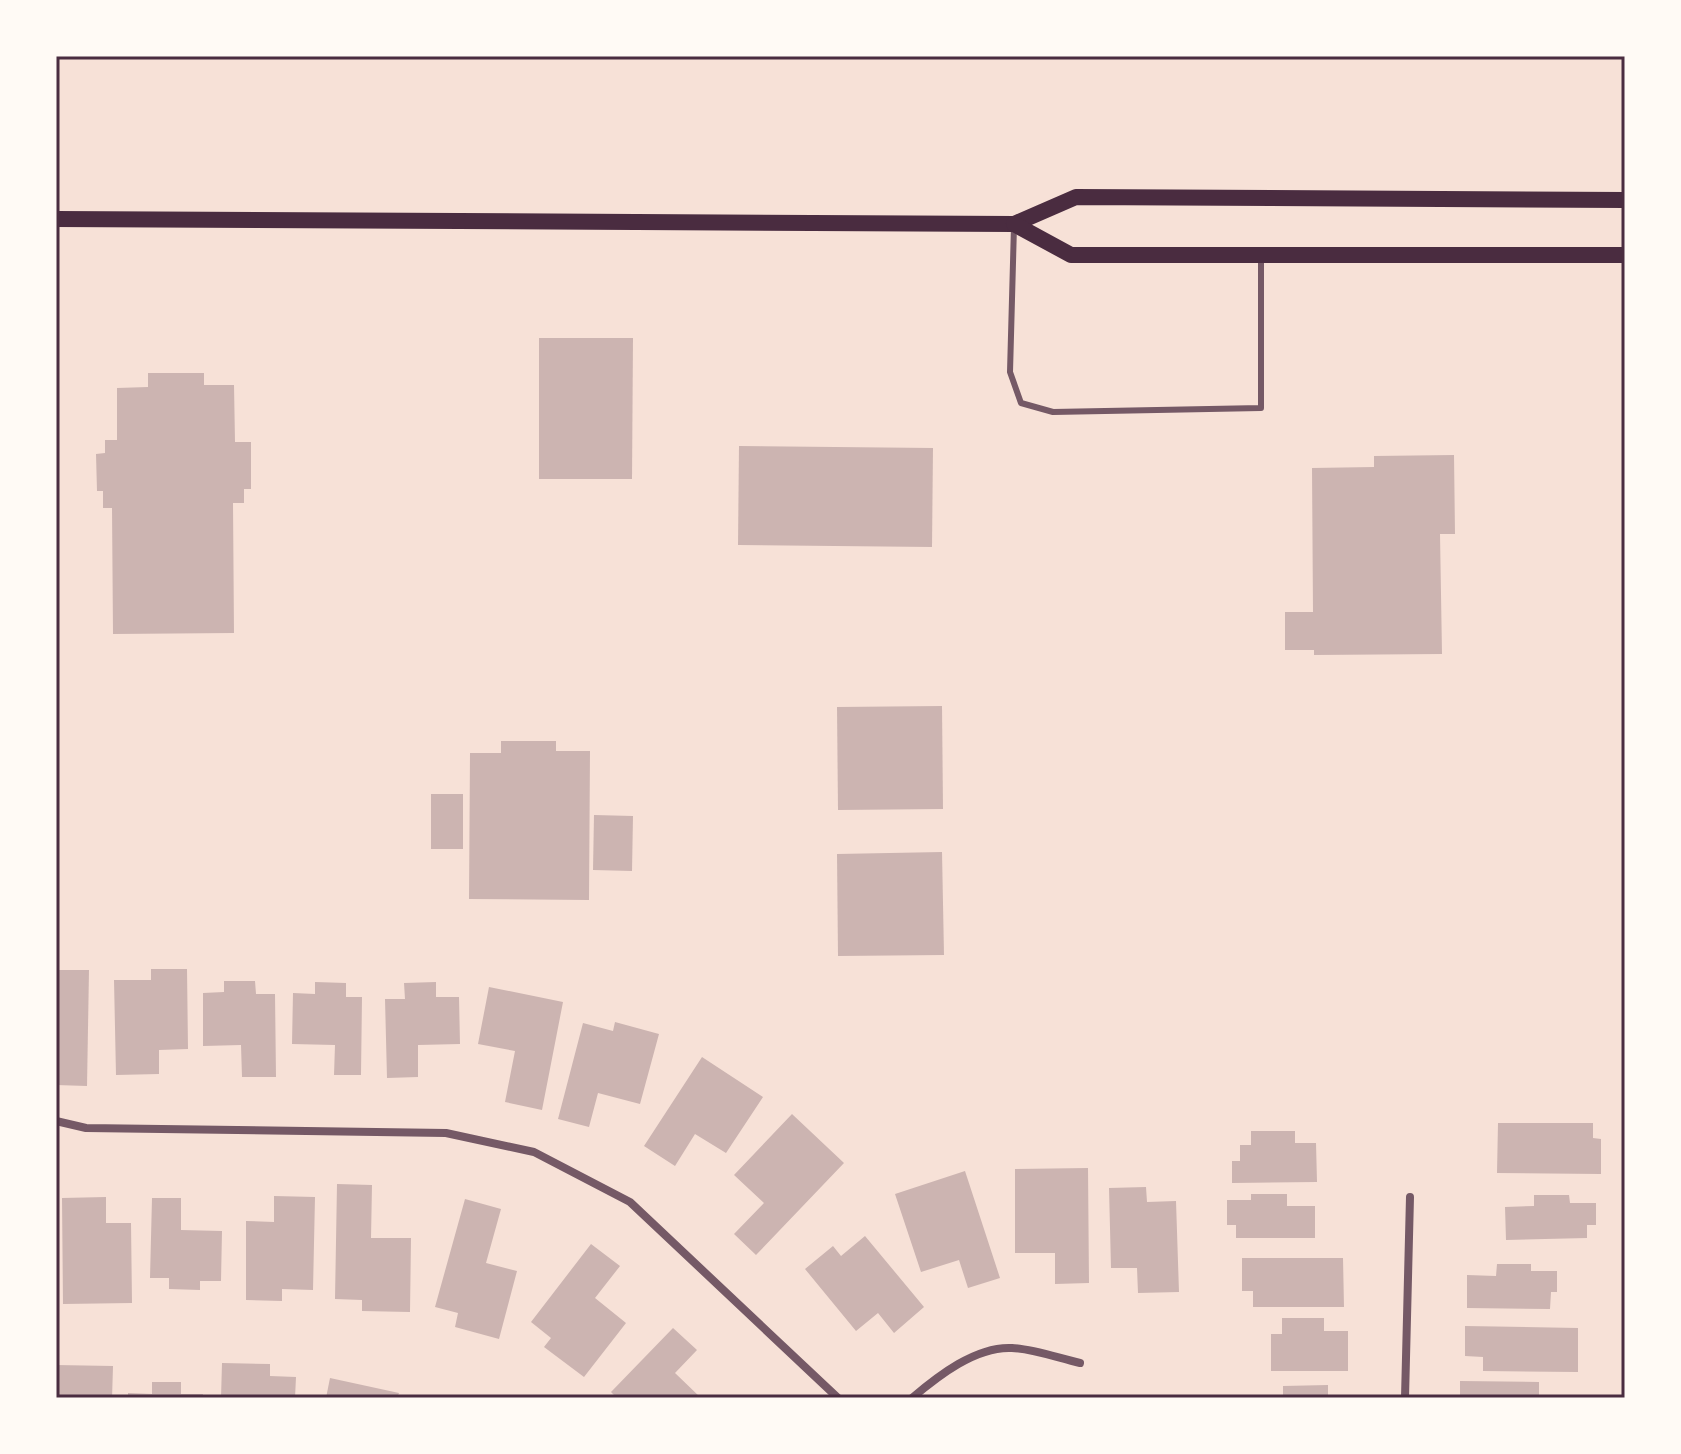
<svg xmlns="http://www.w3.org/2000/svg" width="1681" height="1454" font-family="Lato,sans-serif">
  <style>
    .building { fill: #ccb4b1 }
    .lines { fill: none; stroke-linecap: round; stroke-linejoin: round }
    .service { stroke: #755966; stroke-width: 6 }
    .minor { stroke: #755966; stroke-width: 8 }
    .secondary { stroke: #4a2c40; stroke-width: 16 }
    .neatline { fill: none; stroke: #4a2c40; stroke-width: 3 }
  </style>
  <rect width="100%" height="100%" fill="#f7e1d7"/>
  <!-- building -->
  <g class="building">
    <polygon points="539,338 633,338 632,479 539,479"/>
    <polygon points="148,373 204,373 204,385 234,385 235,442 251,442 251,489 244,489 244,503 233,503 234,633 113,634 112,508 103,508 103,491 97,491 96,454 105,453 105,440 117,440 117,388 148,387"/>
    <polygon points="739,446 933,448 932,547 738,545"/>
    <polygon points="1454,455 1455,534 1440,534 1442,654 1314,655 1314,650 1285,650 1285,612 1313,612 1312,468 1374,467 1374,456"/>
    <polygon points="942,706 943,809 838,810 837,707"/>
    <polygon points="501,741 556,741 556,751 590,751 589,900 469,899 470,753 501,753"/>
    <rect x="431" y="794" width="32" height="55"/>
    <polygon points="594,815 633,816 632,871 593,870"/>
    <polygon points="942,852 944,955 838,956 837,854"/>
    <polygon points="151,969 187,969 188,1049 159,1050 159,1074 116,1075 114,980 151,980"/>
    <polygon points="56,970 89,970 87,1086 56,1085"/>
    <polygon points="224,981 255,981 256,994 275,994 276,1077 242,1077 241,1045 203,1046 203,993 224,992"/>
    <polygon points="315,982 346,983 346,997 362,997 361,1075 334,1075 335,1045 292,1044 293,993 315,994"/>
    <polygon points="436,982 436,997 459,997 460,1044 418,1045 418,1077 387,1078 385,999 405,999 404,983"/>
    <polygon points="489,987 563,1002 542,1110 505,1102 515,1051 478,1044"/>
    <polygon points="615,1022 659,1034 640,1104 598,1093 589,1127 558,1119 583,1023 613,1031"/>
    <polygon points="702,1057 763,1097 726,1153 695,1134 675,1166 644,1146"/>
    <polygon points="792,1114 844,1163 756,1255 734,1234 764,1203 734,1175"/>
    <polygon points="1498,1123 1593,1123 1593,1138 1601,1139 1601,1174 1497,1173"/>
    <polygon points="1251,1131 1295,1131 1295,1143 1316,1143 1317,1182 1232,1183 1232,1161 1240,1161 1240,1145 1251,1145"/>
    <polygon points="1088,1168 1089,1283 1055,1284 1055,1253 1015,1253 1015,1169"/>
    <polygon points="965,1171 1000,1278 968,1288 959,1260 921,1272 895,1194"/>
    <polygon points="337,1184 372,1185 371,1238 411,1238 410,1312 362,1311 362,1300 335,1299"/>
    <polygon points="1146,1187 1147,1202 1176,1201 1179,1292 1138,1293 1137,1268 1111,1268 1109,1188"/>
    <polygon points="1251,1194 1287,1194 1287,1206 1315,1206 1315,1238 1236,1238 1236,1225 1227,1225 1227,1200 1251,1200"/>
    <polygon points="1534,1195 1569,1195 1570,1203 1596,1203 1596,1225 1587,1225 1587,1238 1506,1240 1505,1207 1534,1206"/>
    <polygon points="274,1196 315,1197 313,1290 282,1289 282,1301 246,1300 246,1221 274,1222"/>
    <polygon points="106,1197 106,1223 131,1223 132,1303 63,1304 62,1198"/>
    <polygon points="152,1198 181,1198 181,1230 222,1231 221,1281 200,1281 200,1290 169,1289 169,1278 150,1278"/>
    <polygon points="465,1199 501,1209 486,1263 517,1271 499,1339 455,1327 458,1313 435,1307"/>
    <polygon points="865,1236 924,1307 894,1333 878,1313 856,1331 805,1269 833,1246 841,1256"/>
    <polygon points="591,1244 620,1266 595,1298 626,1323 584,1377 544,1347 551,1338 531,1322"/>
    <polygon points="1242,1258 1343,1258 1344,1307 1253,1307 1253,1291 1242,1291"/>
    <polygon points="1497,1264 1531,1264 1531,1271 1557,1271 1557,1292 1551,1292 1550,1309 1467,1308 1467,1275 1496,1276"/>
    <polygon points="1282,1318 1324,1318 1324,1331 1348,1331 1348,1371 1271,1371 1271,1334 1282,1334"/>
    <polygon points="1465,1326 1578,1328 1578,1372 1483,1371 1483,1357 1465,1356"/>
    <polygon points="673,1328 697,1350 675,1373 701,1398 617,1398 611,1392"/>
    <polygon points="222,1363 270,1364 270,1376 296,1377 295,1398 221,1398"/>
    <polygon points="56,1365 113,1366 112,1398 56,1398"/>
    <polygon points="330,1378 399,1393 397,1398 326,1398"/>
    <polygon points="1460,1381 1539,1382 1539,1398 1460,1398"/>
    <polygon points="152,1382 181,1382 181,1394 203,1394 202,1398 128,1398 128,1393 152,1394"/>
    <polygon points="1328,1385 1328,1398 1283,1398 1283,1386"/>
  </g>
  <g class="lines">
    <!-- service -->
    <polyline class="service" points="1014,226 1010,372 1021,403 1053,412 1261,408 1261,256"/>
    <!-- minor -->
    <g class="minor">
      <polyline points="56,1121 86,1128 446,1133 534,1152 630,1202 838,1398"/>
      <path d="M912,1398c26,-22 64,-52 100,-50 22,1 46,10 68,15"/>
      <polyline points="1405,1398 1410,1197"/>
    </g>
    <!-- secondary -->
    <g class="secondary">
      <polyline points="56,219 1014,224 1076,197 1625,200"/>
      <polyline points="1014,224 1071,255 1625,255"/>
    </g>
  </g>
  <!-- border -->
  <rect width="1681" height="1454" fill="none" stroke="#fffaf5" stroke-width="116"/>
  <rect x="58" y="58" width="1565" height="1338" class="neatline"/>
</svg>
